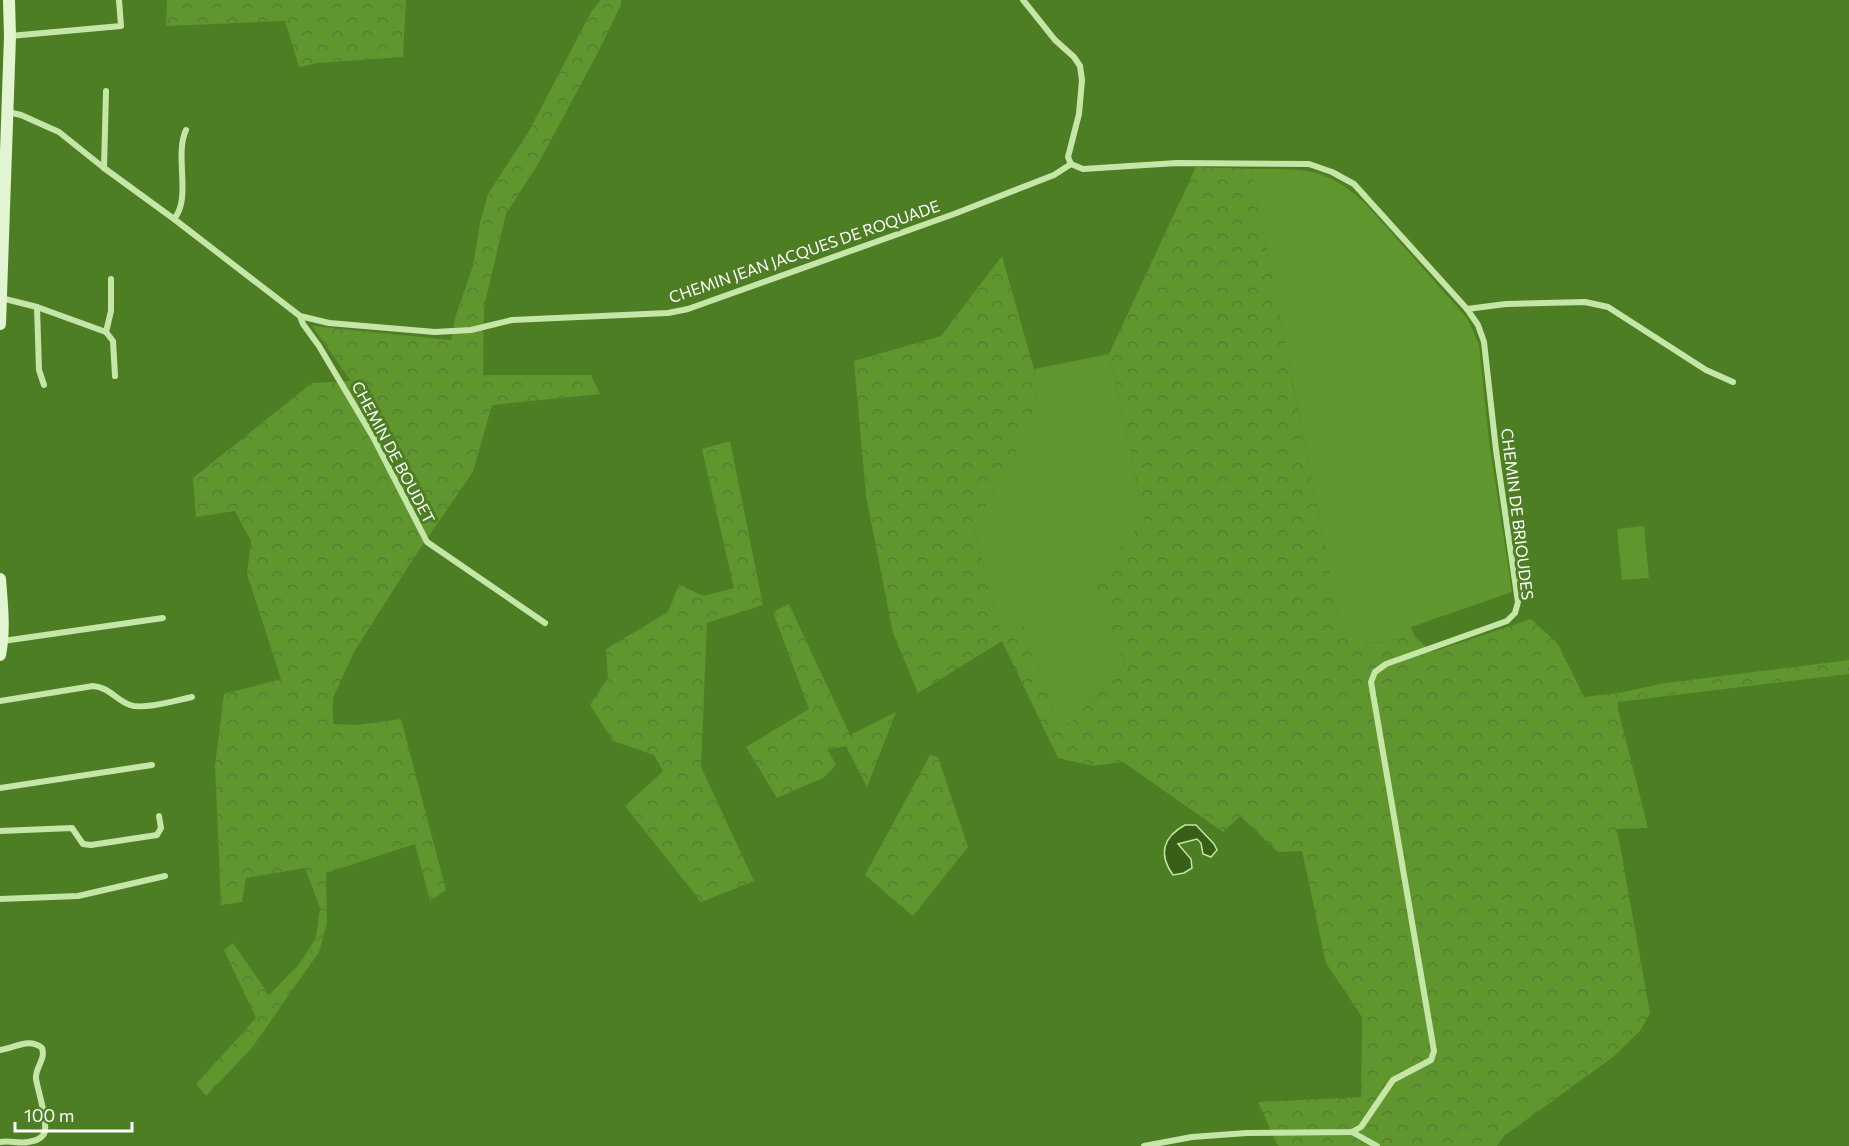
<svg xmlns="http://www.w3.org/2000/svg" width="1849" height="1146" font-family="Commissioner,sans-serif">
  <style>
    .grass { fill: #5f962d }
    .forest { fill: url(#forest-crowns) }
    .water { fill: #385e18; stroke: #c1e79c; stroke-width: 1.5 }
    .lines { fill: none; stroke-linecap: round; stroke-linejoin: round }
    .street { stroke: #c6e6a8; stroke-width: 6 }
    .secondary { stroke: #e2f5d2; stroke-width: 12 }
    .labels { text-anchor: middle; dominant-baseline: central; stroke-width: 6; stroke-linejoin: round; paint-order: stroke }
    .street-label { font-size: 16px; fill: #fff; stroke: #4d7e23 }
  </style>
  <defs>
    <pattern id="forest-crowns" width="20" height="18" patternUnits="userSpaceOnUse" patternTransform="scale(1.5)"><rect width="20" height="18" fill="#5f962d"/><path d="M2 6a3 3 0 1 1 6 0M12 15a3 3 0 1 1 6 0" fill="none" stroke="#587c38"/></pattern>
  </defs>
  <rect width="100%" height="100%" fill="#4d7e23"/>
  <!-- grass -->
  <g class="grass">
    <path d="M1251,169c52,0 74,-3 114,34l102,115 12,26 10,96 23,152 -101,35 4,10 -45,6 -30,-18z"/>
    <polygon points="1109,354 1145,520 1094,576 1125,665 1069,724 1055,716 1022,622 1002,641 974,527 1038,411 1034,369"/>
    <polygon points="1644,526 1649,578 1622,580 1617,529"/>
  </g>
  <!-- forest -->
  <g class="forest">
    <polygon points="167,0 406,0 403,57 318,63 299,67 285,21 166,26"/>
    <polygon points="601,0 621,0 621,5 595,58 538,164 506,214 484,307 483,375 591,375 600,394 492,405 473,472 415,556 354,652 333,698 333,724 357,725 401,719 446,890 430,901 415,844 326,873 327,923 319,952 251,1049 206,1096 196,1084 256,1018 224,950 233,943 269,995 300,963 316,938 320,908 305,868 246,878 242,902 221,905 215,766 224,694 281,679 247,574 251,541 235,511 196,517 193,478 312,383 351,381 312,326 451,340 456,315 473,266 480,223 488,194 529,131 591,12"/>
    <polygon points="1196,167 1251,169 1340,625 1370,643 1415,637 1432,652 1531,619 1558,644 1584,697 1619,693 1665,683 1849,660 1849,674 1618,702 1618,709 1648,828 1617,829 1650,1013 1640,1031 1613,1057 1504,1136 1497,1146 1278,1146 1258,1102 1361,1097 1362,1017 1326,963 1302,851 1278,852 1240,816 1223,832 1123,762 1093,766 1058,758 1002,641 918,693 893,633 866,496 854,361 941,336 1002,256 1034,369 1038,411 974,527 1002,640 1022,621 1055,716 1069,724 1125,665 1094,576 1145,520 1109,354"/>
    <polygon points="730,441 763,605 707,623 701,767 754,881 701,902 625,806 663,771 654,755 613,741 590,705 608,678 606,649 668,612 679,584 703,596 734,588 702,449"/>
    <polygon points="789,604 850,735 896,712 867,787 846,746 828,750 836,765 823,778 777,798 746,747 809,709 773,612"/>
    <polygon points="930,755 938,757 968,847 913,916 865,875"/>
  </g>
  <!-- water -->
  <path class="water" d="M1185,825h11l18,19 3,6 -6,7 -8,-3 -2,-11 -4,-4 -19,5 13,15 1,9 -8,5 -11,2c-15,-21 -10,-38 12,-50z"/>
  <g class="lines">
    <!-- street -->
    <g class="street">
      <polyline points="1023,0 1055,40 1074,57 1080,66 1082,80 1079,114 1068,157 1071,164 1083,169 1177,163 1309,164 1332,172 1354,184 1467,309 1478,325 1484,342 1496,450 1518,602 1515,613 1507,621 1386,664 1375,672 1371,682 1434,1051 1431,1060 1393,1080 1361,1127 1352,1132 1247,1133 1192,1137 1144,1146"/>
      <polyline points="10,36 121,26 119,0"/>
      <polyline points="8,112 21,115 59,132 104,168 174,219 300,316 329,323 435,332 471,330 512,320 668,313 688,309 954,214 1054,175 1071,164"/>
      <polyline points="104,168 106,91"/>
      <path d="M174,219c18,-21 0,-63 12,-89"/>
      <polyline points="1,298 37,307 106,332 113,341 115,376"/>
      <polyline points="37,307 39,370 44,385"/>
      <polyline points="1467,309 1506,304 1585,302 1608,307 1706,370 1733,382"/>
      <polyline points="300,316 303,324 319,346 373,437 427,542 545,623"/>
      <polyline points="106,332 111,311 111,279"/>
      <polyline points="3,641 163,618"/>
      <path d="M0,701l93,-15c16,1 23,14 37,19 14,5 47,-5 62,-8"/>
      <polyline points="0,788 152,765"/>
      <polyline points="0,831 72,828 83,844 91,845 157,835 161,828 159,816"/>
      <polyline points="0,899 78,896 165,876"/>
      <path d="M0,1050c15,-2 29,-13 42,-2 4,12 -7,19 -6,31 2,12 13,45 8,55 -4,6 -10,7 -16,8 -10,2 -18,-2 -28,0"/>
      <polyline points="1352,1132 1377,1146"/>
    </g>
    <!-- secondary -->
    <g class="secondary">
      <polyline points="0,324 10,36 9,0"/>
      <path d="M0,579c2,26 5,51 0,76"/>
    </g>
  </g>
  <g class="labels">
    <!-- street labels -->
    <g class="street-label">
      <text transform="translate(804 251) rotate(-19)">CHEMIN JEAN JACQUES DE ROQUADE</text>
      <text transform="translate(394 452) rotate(62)">CHEMIN DE BOUDET</text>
      <text transform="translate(1518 514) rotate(83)">CHEMIN DE BRIOUDES</text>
    </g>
  </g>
  <!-- scale -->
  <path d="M15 1122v9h117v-9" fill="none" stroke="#ffffff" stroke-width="3"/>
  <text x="24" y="1122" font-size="18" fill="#ffffff" stroke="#4d7e23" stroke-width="4.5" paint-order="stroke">100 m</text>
</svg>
